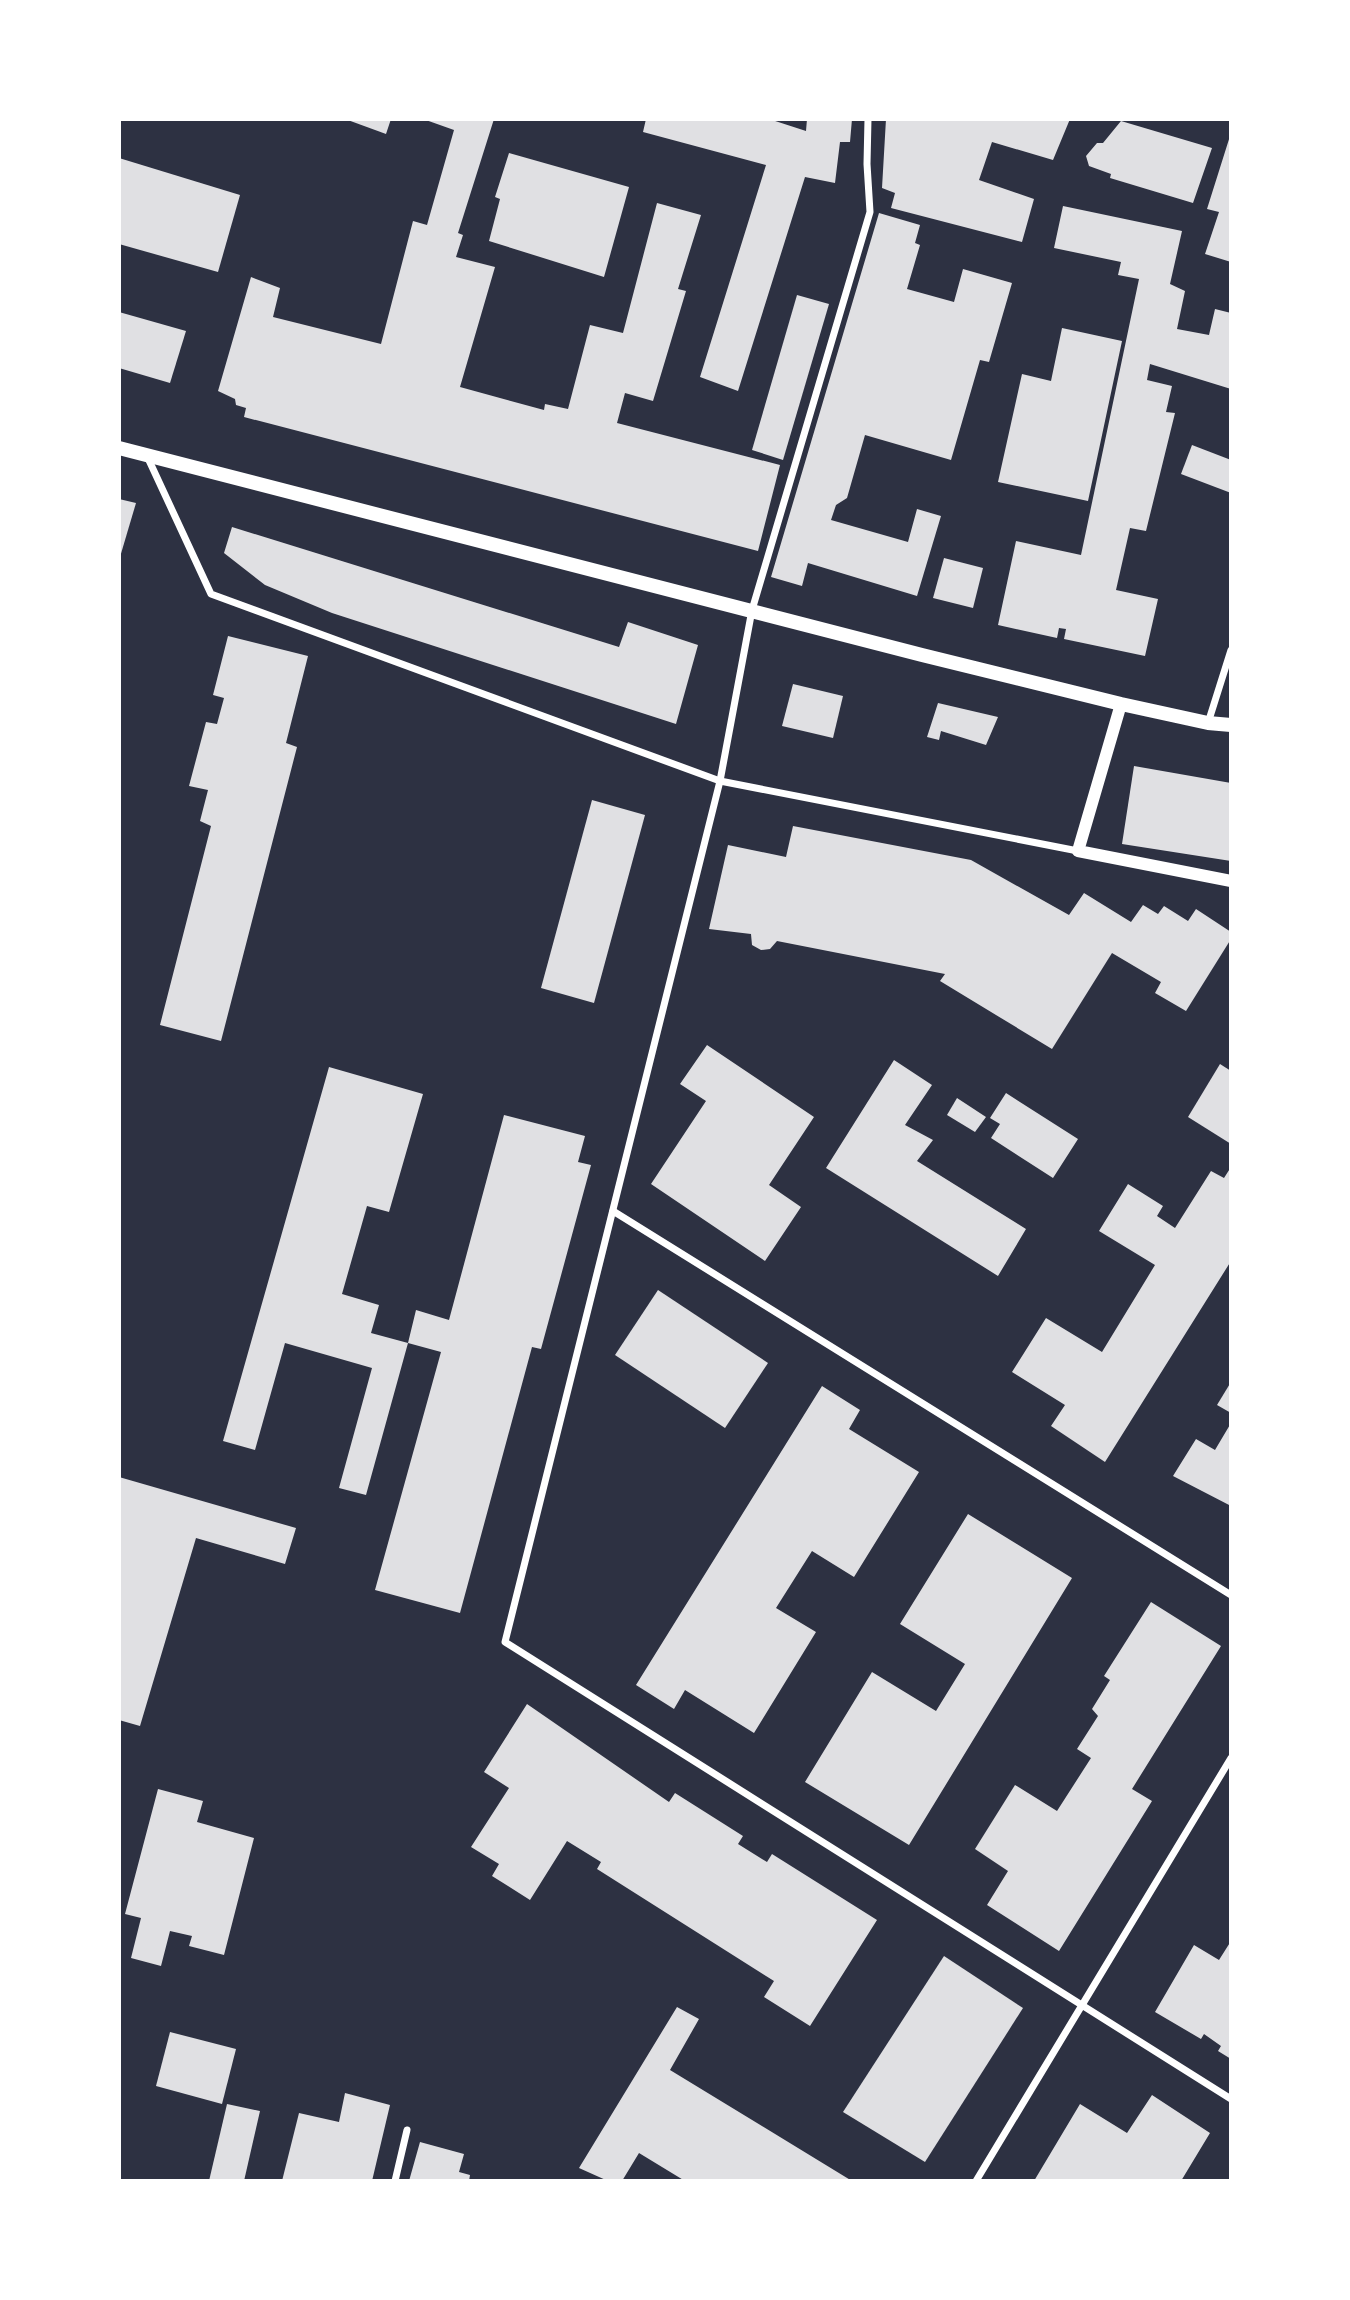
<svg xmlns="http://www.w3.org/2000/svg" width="1350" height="2300" font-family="'Space Grotesk',sans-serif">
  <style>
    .building { fill: #e0e0e3 }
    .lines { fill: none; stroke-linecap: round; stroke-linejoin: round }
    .minor { stroke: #fff; stroke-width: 7 }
    .tertiary { stroke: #fff; stroke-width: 12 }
    .secondary { stroke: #fff; stroke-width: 14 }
  </style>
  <rect width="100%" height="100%" fill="#2d3142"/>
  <!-- building -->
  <g class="building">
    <polygon points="345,119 391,119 386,134"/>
    <polygon points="423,119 494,119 458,233 463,235 456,257 495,267 460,387 544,410 545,404 568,409 590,325 623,333 657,203 701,215 678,289 686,291 653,401 625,393 617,423 780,465 758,551 244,417 246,408 236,405 235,399 218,391 251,277 280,288 273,317 381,344 413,221 427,225 454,130"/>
    <polygon points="646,119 769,119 806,131 807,119 852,119 850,142 840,142 835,183 805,177 738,391 700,377 766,165 643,132"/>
    <polygon points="886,119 1070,119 1053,160 992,142 979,180 1034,199 1022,242 891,208 895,193 882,188"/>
    <polygon points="1121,121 1212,148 1193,203 1110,178 1111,174 1089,166 1086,156 1097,143 1103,143"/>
    <polygon points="1230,136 1231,136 1231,262 1205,254 1219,212 1207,209"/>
    <polygon points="509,153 629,187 604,277 489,241 500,199 495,197"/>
    <polygon points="119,158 240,195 218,272 119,244"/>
    <polygon points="1063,206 1182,231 1170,284 1185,291 1177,329 1209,335 1215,309 1231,313 1231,389 1150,364 1147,380 1172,386 1166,412 1175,413 1146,531 1130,528 1116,590 1158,599 1145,656 1064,639 1066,629 1059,628 1057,638 998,625 1016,541 1081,555 1139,279 1118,275 1121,262 1054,248"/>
    <polygon points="879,213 920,225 915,243 920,245 907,289 954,302 963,269 1012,283 989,362 980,360 951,460 865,435 847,498 836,505 831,520 908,542 917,509 941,516 917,596 808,563 802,586 771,577"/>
    <polygon points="797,295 829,304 783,460 752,450"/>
    <polygon points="119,312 186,331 170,383 119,368"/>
    <polygon points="1062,328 1122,341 1088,501 998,482 1022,374 1051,381"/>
    <polygon points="1192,445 1231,460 1231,493 1181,474"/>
    <polygon points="119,499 136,503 120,557 119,557"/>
    <polygon points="232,527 619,647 628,622 698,645 676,724 332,613 265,585 224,553"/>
    <polygon points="944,558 983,568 973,608 933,598"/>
    <polygon points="228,636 308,656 286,743 297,747 221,1041 160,1025 211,826 200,821 208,790 189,786 206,722 217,724 224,698 213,695"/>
    <polygon points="793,684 843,696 833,738 782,726"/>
    <polygon points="938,703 998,717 986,745 941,731 939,740 927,737"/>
    <polygon points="1134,766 1231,783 1231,861 1122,844"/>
    <polygon points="592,800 645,815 594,1003 541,988"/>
    <polygon points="793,826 971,860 1069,915 1084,893 1131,922 1143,905 1158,914 1164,906 1188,921 1196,909 1231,932 1231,939 1186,1011 1155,993 1161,982 1112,953 1052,1049 940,981 945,974 777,941 770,949 761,950 752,945 751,934 709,929 728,845 786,857"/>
    <polygon points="707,1045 814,1117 769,1185 801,1207 765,1261 651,1184 706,1101 680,1084"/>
    <polygon points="894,1060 932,1085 905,1125 933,1140 917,1161 1026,1229 998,1276 826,1168"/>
    <polygon points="1220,1064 1231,1071 1231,1144 1188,1117"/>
    <polygon points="329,1067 423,1094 389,1212 367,1206 342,1294 379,1305 371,1333 408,1343 366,1495 339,1488 372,1368 285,1343 255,1450 223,1441"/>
    <polygon points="1006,1093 1078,1139 1053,1178 991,1138 1000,1124 990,1118"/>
    <polygon points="957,1098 986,1117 975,1132 947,1115"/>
    <polygon points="504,1115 585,1136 578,1162 591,1165 541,1349 532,1347 460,1613 375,1590 441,1352 408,1343 416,1310 449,1320"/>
    <polygon points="1231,1167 1231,1261 1105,1462 1051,1426 1065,1405 1012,1372 1046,1318 1102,1352 1155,1265 1099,1231 1128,1184 1163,1206 1157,1216 1175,1228 1211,1171 1224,1178"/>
    <polygon points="658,1290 768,1363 725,1428 615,1355"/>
    <polygon points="1231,1382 1231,1413 1217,1405"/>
    <polygon points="822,1386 860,1410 849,1429 919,1472 854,1577 812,1551 776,1608 816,1632 754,1733 685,1690 674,1709 636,1685"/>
    <polygon points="1231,1423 1231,1506 1173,1476 1196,1439 1215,1450"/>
    <polygon points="119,1477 296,1528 285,1564 196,1538 140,1726 119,1720"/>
    <polygon points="968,1514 1072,1578 909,1845 805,1782 872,1672 936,1711 965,1664 900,1624"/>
    <polygon points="1151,1602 1221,1646 1132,1789 1152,1801 1059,1951 987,1905 1008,1871 975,1849 1015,1785 1057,1811 1091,1758 1077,1749 1098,1716 1092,1709 1110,1680 1104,1676"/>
    <polygon points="527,1704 669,1802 675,1793 743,1836 738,1844 767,1862 772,1854 877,1920 810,2026 764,1997 774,1981 597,1869 601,1862 567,1841 530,1900 492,1876 499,1864 471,1847 509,1788 484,1772"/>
    <polygon points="158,1789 203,1801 197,1822 254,1838 224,1955 189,1946 192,1936 170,1931 161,1966 131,1958 141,1918 125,1914"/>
    <polygon points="1231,1941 1231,2059 1218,2051 1221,2046 1204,2034 1201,2039 1155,2012 1194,1945 1219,1960"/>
    <polygon points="944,1956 1023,2008 925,2162 843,2112"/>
    <polygon points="677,2007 699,2019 670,2070 852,2181 685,2181 639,2153 622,2181 608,2181 579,2168"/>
    <polygon points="170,2032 236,2049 222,2104 156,2086"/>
    <polygon points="345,2093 390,2105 372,2181 282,2181 299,2113 339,2122"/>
    <polygon points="1152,2095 1210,2133 1181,2181 1034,2181 1080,2104 1127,2133"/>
    <polygon points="227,2104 260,2111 244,2181 209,2181"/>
    <polygon points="420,2142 464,2154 459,2172 470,2175 469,2181 409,2181"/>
  </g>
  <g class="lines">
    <!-- minor -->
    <g class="minor">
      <polyline points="868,119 867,164 870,212 752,610 720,781 505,1642 1231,2099"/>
      <polyline points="147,456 211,594 720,781 1078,851"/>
      <polyline points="1208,723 1231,650"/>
      <polyline points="613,1211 1231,1595"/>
      <polyline points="395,2181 407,2130"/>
      <polyline points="976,2181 1231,1758"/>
    </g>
    <!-- tertiary -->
    <polyline class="tertiary" points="1121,704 1078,851 1231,881"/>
    <!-- secondary -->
    <polyline class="secondary" points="119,448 922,655 1121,704 1208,723 1231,725"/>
  </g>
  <!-- border -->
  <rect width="1350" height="2300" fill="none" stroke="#ffffff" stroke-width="242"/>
</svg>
